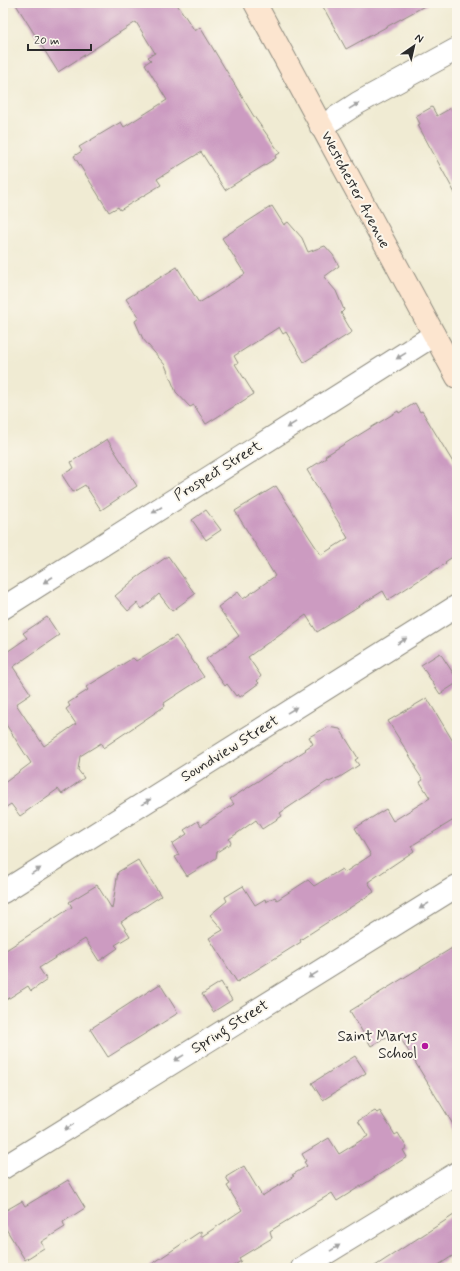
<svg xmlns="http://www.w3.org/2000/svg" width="460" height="1271" font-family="Mynerve,sans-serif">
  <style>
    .building { fill: #cc9bc1 }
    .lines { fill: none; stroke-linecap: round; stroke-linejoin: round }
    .minor-casing { stroke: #8e8b7f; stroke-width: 24 }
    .secondary-casing { stroke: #8e8b7f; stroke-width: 24 }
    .minor { stroke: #fff; stroke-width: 22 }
    .secondary { stroke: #fce5cf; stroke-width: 22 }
    .oneway { fill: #a0a0a0 }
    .poi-dot { fill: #b5179e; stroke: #fbf7ec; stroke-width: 1.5 }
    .labels { text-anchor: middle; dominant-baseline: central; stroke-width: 4; stroke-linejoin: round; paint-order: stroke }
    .street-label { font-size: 15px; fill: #2b2b2b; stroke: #fbf7ec }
    .poi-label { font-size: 15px; fill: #2b2b2b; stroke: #fbf7ec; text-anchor: end }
  </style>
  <rect width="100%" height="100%" fill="#fbf7ec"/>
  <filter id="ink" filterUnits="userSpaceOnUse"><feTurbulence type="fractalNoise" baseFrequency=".025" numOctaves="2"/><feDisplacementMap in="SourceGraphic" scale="8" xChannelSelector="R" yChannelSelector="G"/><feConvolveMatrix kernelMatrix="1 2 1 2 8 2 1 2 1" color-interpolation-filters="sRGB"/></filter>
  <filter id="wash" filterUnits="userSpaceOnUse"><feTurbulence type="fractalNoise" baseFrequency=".012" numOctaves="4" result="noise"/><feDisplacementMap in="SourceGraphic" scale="16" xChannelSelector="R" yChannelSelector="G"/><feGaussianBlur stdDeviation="0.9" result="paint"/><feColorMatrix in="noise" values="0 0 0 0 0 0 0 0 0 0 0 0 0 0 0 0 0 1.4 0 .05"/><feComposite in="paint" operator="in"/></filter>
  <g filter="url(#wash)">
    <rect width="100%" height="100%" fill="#f0ebd3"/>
    <g id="blocks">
      <!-- building -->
      <g class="building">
        <polygon points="15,3 176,3 195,31 200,27 253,115 280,153 275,156 276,158 225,190 201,152 157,179 161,185 120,210 118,207 109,212 74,156 82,151 79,147 121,122 124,127 167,100 145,64 151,60 148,57 155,53 136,22 58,72"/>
        <polygon points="321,3 430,3 346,49"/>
        <polygon points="432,107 437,116 451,108 457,118 457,197 418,125 420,124 416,116"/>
        <polygon points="272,206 284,225 288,222 302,238 308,252 325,246 333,255 339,266 324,277 336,291 344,310 341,313 352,332 304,362 286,332 283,334 279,327 234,356 238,363 235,364 254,394 206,424 194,405 190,407 176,392 165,365 143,339 135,321 139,318 126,299 177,267 199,303 245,274 222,238"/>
        <polygon points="415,403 420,412 422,411 457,469 457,554 445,562 446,563 388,600 383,591 317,632 306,615 248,657 261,676 257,681 259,683 240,697 238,694 236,696 227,684 225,686 206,659 239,636 218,607 238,592 243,599 275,576 235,511 276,486 321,555 348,538 307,470 326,458 325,456 398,411 399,413"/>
        <polygon points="107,439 137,486 101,510 85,485 73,492 62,475 74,468 71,462"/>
        <polygon points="206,510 221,530 206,540 192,520"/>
        <polygon points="168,556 195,594 172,611 159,594 142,609 137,603 128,611 115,596 135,579"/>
        <polygon points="47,617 59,635 13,667 31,694 16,704 44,746 76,724 66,709 70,706 68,703 88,690 86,687 133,658 136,661 176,636 204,677 164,703 165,706 103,748 101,743 80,756 78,770 84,778 62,794 58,789 20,816 11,804 3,809 3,784 31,763 3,720 3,653 4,654 27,638 23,633"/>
        <polygon points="440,653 457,679 457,683 440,694 421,665"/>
        <polygon points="427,698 457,748 457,818 411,846 414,851 368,882 374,892 300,940 301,942 237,982 209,938 223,930 210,915 227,901 225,897 243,886 255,905 265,899 266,902 275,897 277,900 308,880 314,886 342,869 344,873 371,855 355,828 386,809 393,821 430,798 420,782 423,780 415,768 416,766 388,721"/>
        <polygon points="327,727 340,729 358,758 355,760 359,765 340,777 329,782 328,781 280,813 282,816 262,829 256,820 229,839 231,843 217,852 216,858 187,876 175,857 179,855 172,844 187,834 184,830 198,821 201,826 234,804 230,799 306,750 305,749 313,744 309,737"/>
        <polygon points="138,860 161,896 121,922 130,936 115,945 118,948 99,961 85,939 39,968 47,980 31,991 28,986 3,1002 3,952 72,907 69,902 97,885 112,909 118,872"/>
        <polygon points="457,945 457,1131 398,1034 384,1038 371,1046 350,1011"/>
        <polygon points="221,982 232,1000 213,1012 202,994"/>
        <polygon points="160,984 178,1013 108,1057 90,1029"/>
        <polygon points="355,1056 366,1073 323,1100 312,1083"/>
        <polygon points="375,1111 377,1113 380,1111 395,1135 398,1133 407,1148 403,1150 407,1157 337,1201 332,1193 270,1231 272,1238 239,1258 241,1261 230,1268 146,1268 201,1231 201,1237 242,1210 227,1186 230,1184 226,1177 244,1166 262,1196 294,1176 292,1175 307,1166 304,1162 306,1161 302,1154 329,1138 339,1154 368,1136 358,1121"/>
        <polygon points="68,1180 85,1208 63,1222 65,1227 41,1242 44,1248 25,1260 3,1224 3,1212 22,1201 25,1206"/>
        <polygon points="457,1213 457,1253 434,1268 372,1268"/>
      </g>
    </g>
  </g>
  <g filter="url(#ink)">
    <use href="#blocks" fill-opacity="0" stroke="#8e8b7f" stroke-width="1"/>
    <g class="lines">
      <defs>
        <g id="minor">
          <polyline points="321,127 358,103 457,49"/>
          <polyline points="3,608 434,335"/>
          <polyline points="3,892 457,606"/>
          <polyline points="3,1168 457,886"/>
          <polyline points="302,1268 457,1173"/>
        </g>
        <polyline id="secondary" points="255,3 457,377"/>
      </defs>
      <!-- minor casing -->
      <use href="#minor" class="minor-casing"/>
      <!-- secondary casing -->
      <use href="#secondary" class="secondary-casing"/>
      <!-- minor -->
      <use href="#minor" class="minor"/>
      <!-- secondary -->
      <use href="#secondary" class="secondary"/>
    </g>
    <!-- one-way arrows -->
    <defs><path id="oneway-solid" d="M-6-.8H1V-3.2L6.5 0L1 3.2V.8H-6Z"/></defs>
    <g class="oneway">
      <use href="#oneway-solid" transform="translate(354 106) rotate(-31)"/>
      <use href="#oneway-solid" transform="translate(401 356) rotate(148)"/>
      <use href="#oneway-solid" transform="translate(291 425) rotate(148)"/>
      <use href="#oneway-solid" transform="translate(157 510) rotate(147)"/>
      <use href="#oneway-solid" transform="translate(48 580) rotate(147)"/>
      <use href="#oneway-solid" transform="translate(402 641) rotate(-32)"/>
      <use href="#oneway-solid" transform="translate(292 710) rotate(-32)"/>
      <use href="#oneway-solid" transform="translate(146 802) rotate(-32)"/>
      <use href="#oneway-solid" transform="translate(36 871) rotate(-32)"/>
      <use href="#oneway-solid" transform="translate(424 906) rotate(148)"/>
      <use href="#oneway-solid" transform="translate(313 975) rotate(148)"/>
      <use href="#oneway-solid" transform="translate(179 1058) rotate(148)"/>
      <use href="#oneway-solid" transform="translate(69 1127) rotate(148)"/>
      <use href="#oneway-solid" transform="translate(335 1248) rotate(-32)"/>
    </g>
  </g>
  <!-- markers -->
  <circle class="poi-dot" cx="425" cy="1046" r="4"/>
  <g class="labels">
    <!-- street labels -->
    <g class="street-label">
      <text transform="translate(355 190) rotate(62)">Westchester Avenue</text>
      <text transform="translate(218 471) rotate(-32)">Prospect Street</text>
      <text transform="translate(230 749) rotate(-32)">Soundview Street</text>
      <text transform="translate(230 1027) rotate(-32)">Spring Street</text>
    </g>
    <!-- poi labels -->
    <g class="poi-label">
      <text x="417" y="1037">Saint Marys<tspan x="417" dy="17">School</tspan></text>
    </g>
  </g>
  <!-- margin -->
  <rect width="460" height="1271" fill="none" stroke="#fbf7ec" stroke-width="16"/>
  <!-- north arrow -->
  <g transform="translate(414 46) rotate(34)" stroke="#fbf7ec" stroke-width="3" paint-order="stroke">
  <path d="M0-3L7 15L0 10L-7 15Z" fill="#2b2b2b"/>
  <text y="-6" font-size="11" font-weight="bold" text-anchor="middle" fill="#2b2b2b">N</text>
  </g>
  <!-- scale -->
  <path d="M28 44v6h63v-6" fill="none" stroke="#2b2b2b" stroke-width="2"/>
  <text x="34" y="44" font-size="12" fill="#2b2b2b" stroke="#fbf7ec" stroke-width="3" paint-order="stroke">20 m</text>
</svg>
